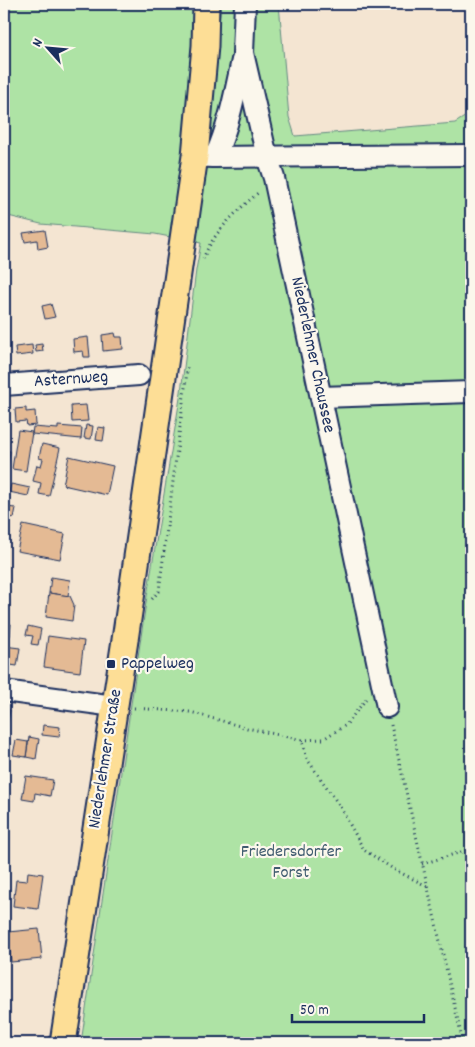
<svg xmlns="http://www.w3.org/2000/svg" width="475" height="1047" font-family="Dekko,sans-serif">
  <style>
    .green { fill: #aee3a5; stroke: #648982 }
    .building { fill: #e4ba94; stroke: #1b2f5e }
    .lines { fill: none; stroke-linecap: round; stroke-linejoin: round }
    .minor-casing { stroke: #1b2f5e; stroke-width: 24 }
    .major-casing { stroke: #1b2f5e; stroke-width: 29 }
    .path { stroke: #1b2f5e; stroke-width: 3; stroke-dasharray: 1 4; stroke-linecap: butt }
    .minor { stroke: #fbf7ec; stroke-width: 20 }
    .major { stroke: #fdde96; stroke-width: 25 }
    .poi-dot { fill: #1b2f5e; stroke: #fbf7ec; stroke-width: 2 }
    .labels { text-anchor: middle; dominant-baseline: central; stroke-width: 4.5; stroke-linejoin: round; paint-order: stroke }
    .street-label { font-size: 18px; fill: #1b2f5e; stroke: #fbf7ec }
    .poi-label { font-size: 18px; fill: #1b2f5e; stroke: #fbf7ec; text-anchor: start }
    .park-label { font-size: 18px; fill: #405c70; stroke: #fbf7ec }
  </style>
  <rect width="100%" height="100%" fill="#f4e5d2"/>
  <filter id="ink" filterUnits="userSpaceOnUse"><feTurbulence type="fractalNoise" baseFrequency=".02" numOctaves="2"/><feDisplacementMap in="SourceGraphic" scale="10" xChannelSelector="R" yChannelSelector="G"/><feConvolveMatrix kernelMatrix="1 2 1 2 8 2 1 2 1" color-interpolation-filters="sRGB"/></filter>
  <g filter="url(#ink)">
    <!-- green -->
    <polygon class="green" points="4,4 194,4 188,101 205,171 221,4 279,4 289,117 295,136 455,123 471,113 471,1043 81,1043 147,596 181,392 196,270 201,243 155,234 41,224 4,215"/>
    <!-- building -->
    <g class="building">
      <polygon points="45,230 48,247 38,249 37,240 25,242 23,233"/>
      <polygon points="51,304 55,317 45,319 42,306"/>
      <polygon points="115,333 116,337 122,337 123,349 103,351 102,335"/>
      <polygon points="88,337 90,357 84,357 83,351 74,352 73,339"/>
      <polygon points="42,344 43,351 36,352 35,345"/>
      <polygon points="32,345 33,354 16,356 15,347"/>
      <polygon points="86,405 88,421 72,422 71,406"/>
      <polygon points="26,408 26,412 35,411 36,425 27,426 26,421 16,422 15,409"/>
      <polygon points="86,425 93,426 91,439 84,438"/>
      <polygon points="58,426 82,428 81,439 32,434 33,427 58,429"/>
      <polygon points="98,427 105,428 103,441 96,440"/>
      <polygon points="18,430 32,432 26,471 12,469"/>
      <polygon points="42,444 60,448 49,496 39,494 41,483 33,481 37,465 41,466 43,459 39,458"/>
      <polygon points="4,450 10,451 7,475 4,475"/>
      <polygon points="69,456 113,466 107,495 63,485"/>
      <polygon points="11,484 30,488 28,496 9,492"/>
      <polygon points="5,507 16,508 14,518 4,516"/>
      <polygon points="23,525 65,534 60,559 17,551"/>
      <polygon points="51,577 70,580 68,596 49,593"/>
      <polygon points="49,593 70,596 74,605 72,621 46,617"/>
      <polygon points="4,623 11,624 10,636 4,636"/>
      <polygon points="28,626 41,629 38,645 31,644 33,636 26,635"/>
      <polygon points="48,636 84,641 80,672 44,667"/>
      <polygon points="4,646 20,648 17,666 4,664"/>
      <polygon points="4,709 10,710 5,738 4,738"/>
      <polygon points="43,725 60,727 59,737 42,735"/>
      <polygon points="29,737 39,739 36,759 26,757"/>
      <polygon points="16,740 28,742 26,757 13,755"/>
      <polygon points="26,776 53,780 50,796 35,793 34,801 22,799"/>
      <polygon points="28,872 43,874 38,909 13,906 16,880 27,881"/>
      <polygon points="39,929 42,959 11,962 8,932"/>
    </g>
    <g class="lines">
      <defs>
        <g id="minor">
          <polyline points="245,4 243,53 267,157 274,178 387,707"/>
          <polyline points="195,156 212,157 471,155"/>
          <path d="M215,157c14,-31 20,-64 27,-97"/>
          <polyline points="4,385 139,375"/>
          <polyline points="321,397 471,392"/>
          <polyline points="4,691 114,706"/>
        </g>
        <polyline id="major" points="63,1043 125,640 195,156 205,46 206,4"/>
      </defs>
      <!-- minor casing -->
      <use href="#minor" class="minor-casing"/>
      <!-- major casing -->
      <use href="#major" class="major-casing"/>
      <!-- path -->
      <g class="path">
        <path d="M203,259c11,-28 33,-47 56,-67"/>
        <polyline points="152,599 159,591 188,364"/>
        <polyline points="134,708 190,712 247,728 302,740 307,759 339,805 364,850 395,870 427,886"/>
        <polyline points="391,725 463,1043"/>
        <polyline points="302,740 323,739 346,725 366,699"/>
        <polyline points="422,864 471,849"/>
      </g>
      <!-- minor -->
      <use href="#minor" class="minor"/>
      <!-- major -->
      <use href="#major" class="major"/>
    </g>
  </g>
  <!-- markers -->
  <rect class="poi-dot" x="106" y="659" width="10" height="10" rx="2.5"/>
  <g class="labels">
    <!-- street labels -->
    <g class="street-label">
      <text transform="translate(312 355) rotate(78)">Niederlehmer Chaussee</text>
      <text transform="translate(71 380) rotate(-4)">Asternweg</text>
      <text transform="translate(106 759) rotate(-81)">Niederlehmer Straße</text>
    </g>
    <!-- poi labels -->
    <g class="poi-label">
      <text x="121" y="664">Pappelweg</text>
    </g>
    <!-- park labels -->
    <g class="park-label">
      <text x="291" y="852">Friedersdorfer<tspan x="291" dy="21">Forst</tspan></text>
    </g>
  </g>
  <!-- margin -->
  <rect width="475" height="1047" fill="none" stroke="#fbf7ec" stroke-width="20"/>
  <rect x="10" y="10" width="455" height="1027" fill="none" stroke="#1b2f5e" stroke-width="2" filter="url(#ink)"/>
  <!-- north arrow -->
  <g transform="translate(48 48) rotate(297)" stroke="#fbf7ec" stroke-width="4" paint-order="stroke">
  <path d="M0-4L9 19L0 12L-9 19Z" fill="#1b2f5e"/>
  <text y="-8" font-size="14" font-weight="bold" text-anchor="middle" fill="#1b2f5e">N</text>
  </g>
  <!-- scale -->
  <path d="M292 1014v8h132v-8" fill="none" stroke="#1b2f5e" stroke-width="2.5"/>
  <text x="300" y="1014" font-size="15" fill="#1b2f5e" stroke="#fbf7ec" stroke-width="4" paint-order="stroke">50 m</text>
</svg>
